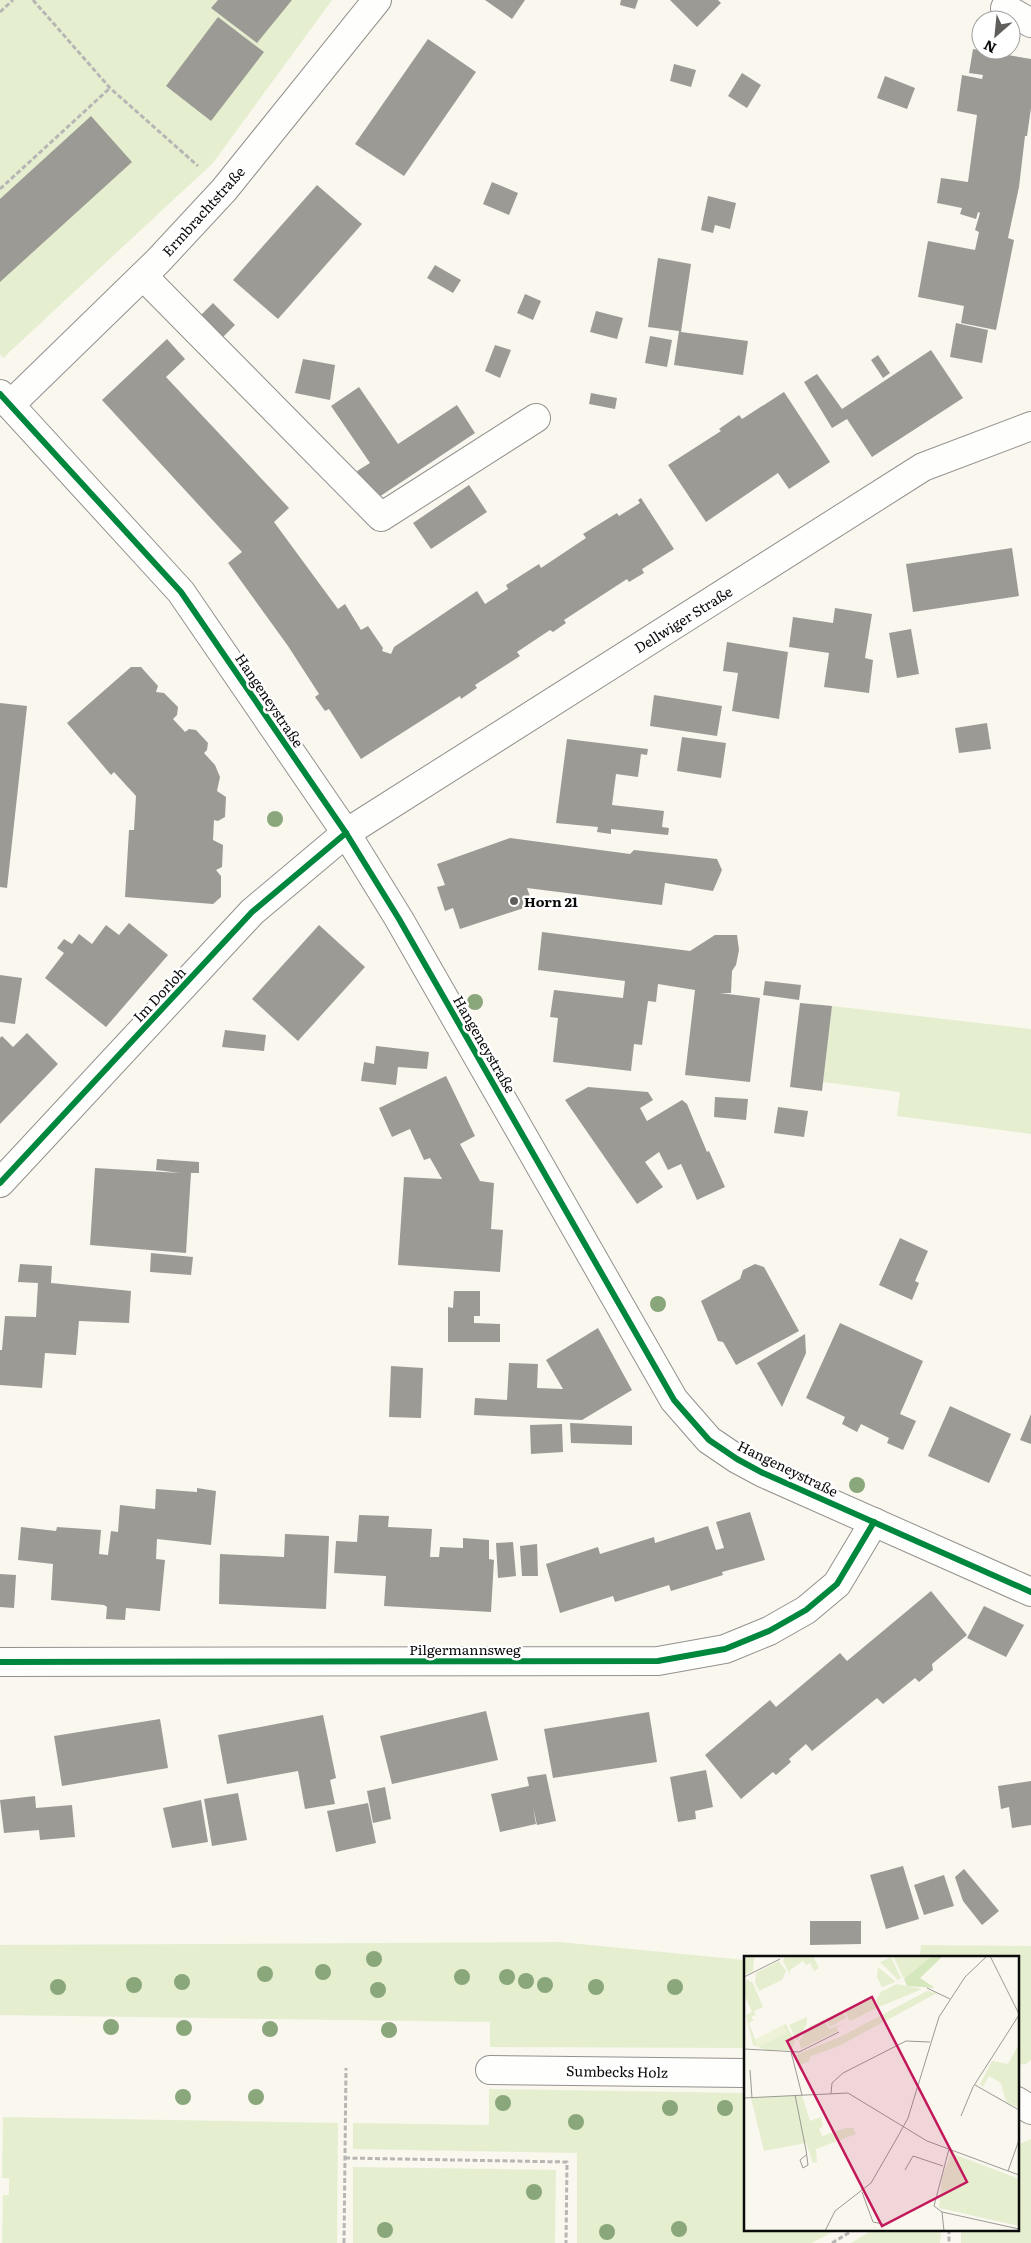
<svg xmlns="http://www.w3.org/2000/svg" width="1031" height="2243" font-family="Literata,serif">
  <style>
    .green { fill: #e5efcf }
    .building { fill: #9c9a95 }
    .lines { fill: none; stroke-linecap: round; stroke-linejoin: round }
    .minor-casing { stroke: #93918e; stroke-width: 30 }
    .path { stroke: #b7b6b5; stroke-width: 3; stroke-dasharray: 5 2.5; stroke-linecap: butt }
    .minor { stroke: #fefefd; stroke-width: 28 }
    .cycleway-casing { stroke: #fff; stroke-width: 9 }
    .cycleway { stroke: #00873e; stroke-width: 6 }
    .tree { fill: #8aa67b }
    .poi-dot { fill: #5f5e5b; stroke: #fff; stroke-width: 2 }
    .labels { text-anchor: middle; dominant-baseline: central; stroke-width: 5; stroke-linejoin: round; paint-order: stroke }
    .street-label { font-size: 14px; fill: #0b0b0b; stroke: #fff }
    .poi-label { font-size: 14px; font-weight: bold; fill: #0b0b0b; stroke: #fff; text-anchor: start }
    .inset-road { fill: none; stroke: #9a9994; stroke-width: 1 }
    .view { fill: #c2185b; fill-opacity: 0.15; stroke: #c2185b; stroke-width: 2.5 }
    .inset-edge { fill: none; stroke: #0b0b0b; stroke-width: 2.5 }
  </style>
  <rect width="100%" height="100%" fill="#faf7ef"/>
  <!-- green -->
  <g class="green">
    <polygon points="0,0 332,0 213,163 3,358 0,354"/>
    <polygon points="832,1006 1031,1029 1031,1134 897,1116 900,1092 823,1082"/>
    <polygon points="559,1942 745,1960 745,2048 490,2047 490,2022 0,2015 0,1945"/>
    <polygon points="921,1945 1031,1946 1031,2060 1026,2064 1017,2065 1017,1957 920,1957"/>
    <polygon points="489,2089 745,2093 745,2229 838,2229 812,2243 577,2243 577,2153 353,2149 353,2123 489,2125"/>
    <polygon points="3,2117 338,2123 337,2243 2,2243 3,2195 9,2195 9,2178 2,2178"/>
    <polygon points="1031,2139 1031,2243 961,2243 961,2229 1017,2229 1017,2145"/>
    <polygon points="353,2167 556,2170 555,2243 353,2243"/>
    <polygon points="874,2229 941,2229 940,2243 851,2243"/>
  </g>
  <!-- building -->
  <g class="building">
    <polygon points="218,0 292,0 257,43 211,8"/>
    <polygon points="485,0 525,0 512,19"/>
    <polygon points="621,0 638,0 635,9 620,5"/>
    <polygon points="670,0 718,0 721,3 697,27"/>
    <polygon points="218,17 264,52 211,121 166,86"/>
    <polygon points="428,39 476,72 404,176 355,144"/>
    <polygon points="973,49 1031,59 1031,108 1027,136 1025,136 1019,187 1008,238 1014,240 996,330 961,323 964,306 918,297 928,241 975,250 979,232 975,230 980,213 978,212 976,219 960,214 962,208 937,203 941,178 968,182 977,115 957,111 962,75 982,79 983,75 969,73"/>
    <polygon points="674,64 696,70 691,87 670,81"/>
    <polygon points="742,73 761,85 747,108 728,96"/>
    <polygon points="885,76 915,88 907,109 877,98"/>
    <polygon points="91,116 132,162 0,282 0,199"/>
    <polygon points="492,182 518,193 509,215 483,204"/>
    <polygon points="317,185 362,224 278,319 233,280"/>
    <polygon points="708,196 736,203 730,229 715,225 713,233 701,230"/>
    <polygon points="658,258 691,264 681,332 748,341 743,375 674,365 679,331 648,327"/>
    <polygon points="435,265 461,280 453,293 427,278"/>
    <polygon points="525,294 541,301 533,320 517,313"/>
    <polygon points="213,303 235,325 223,337 201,315"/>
    <polygon points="596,311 623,318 617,339 590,332"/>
    <polygon points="956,323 988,330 982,363 950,357"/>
    <polygon points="650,336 672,340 667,367 645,363"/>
    <polygon points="167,339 185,359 166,377 289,508 274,522 338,609 345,604 361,630 368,626 383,648 382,651 391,654 394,647 477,591 485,604 508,589 506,585 539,564 541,568 586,538 583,534 617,513 619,516 640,503 638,500 641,498 674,549 642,569 644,573 629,582 627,579 564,620 566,623 553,632 550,630 517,652 520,656 475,685 477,688 461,699 460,696 361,759 329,709 325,711 315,697 319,694 288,646 228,563 242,552 102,400"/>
    <polygon points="495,345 511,350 500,378 485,371"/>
    <polygon points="931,350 963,398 872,457 847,419 832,428 804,382 817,374 842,409"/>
    <polygon points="878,355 890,373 883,378 871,360"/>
    <polygon points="303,359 335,365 330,400 295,393"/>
    <polygon points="359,387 398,444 457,405 475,433 376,499 357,471 370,463 331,406"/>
    <polygon points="784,392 830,462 789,489 778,473 706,522 668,465 721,431 719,429 739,415 742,419"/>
    <polygon points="591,393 617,398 615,409 589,404"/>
    <polygon points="469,485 487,512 431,549 413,523"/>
    <polygon points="1012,548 1019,596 913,612 906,564"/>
    <polygon points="835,608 872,614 865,658 873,660 869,693 824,687 829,653 789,647 793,617 833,623"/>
    <polygon points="911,629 919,674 897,678 889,633"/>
    <polygon points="727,642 788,652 779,719 732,711 738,673 723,671"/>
    <polygon points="131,667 141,667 158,686 156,692 164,693 178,707 177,715 173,719 185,732 189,729 196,730 208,743 207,750 204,753 215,765 220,777 217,791 226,797 225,817 218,821 214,820 213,840 223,845 222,867 216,870 221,876 221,897 213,904 125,897 129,830 134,830 136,796 114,772 111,775 67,723"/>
    <polygon points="654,695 722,706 717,736 650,726"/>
    <polygon points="0,703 27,706 7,888 0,887"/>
    <polygon points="987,723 991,749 959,753 955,728"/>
    <polygon points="682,737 726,743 721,778 677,771"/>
    <polygon points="567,739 648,749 647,755 641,754 638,777 616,774 612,805 664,811 662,827 669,828 668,835 611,829 611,834 597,832 598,827 556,823"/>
    <polygon points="510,838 630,854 634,850 717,859 722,870 713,891 665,883 662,905 527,888 533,905 460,929 453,908 445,911 437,887 445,885 437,864"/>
    <polygon points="129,923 168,955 106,1027 45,978 64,953 57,948 64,939 72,944 79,934 92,944 106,925 119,935"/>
    <polygon points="319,925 365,967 298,1041 252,999"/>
    <polygon points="542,932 690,951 715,935 737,935 739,950 736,965 732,971 731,993 720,993 760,998 750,1082 685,1075 695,990 658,984 656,1002 648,1001 642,1045 634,1044 631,1071 553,1062 558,1018 550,1017 554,990 623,998 625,981 538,970"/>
    <polygon points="0,975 22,978 15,1024 0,1022"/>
    <polygon points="765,981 801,985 799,1000 763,995"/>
    <polygon points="800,1003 832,1006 822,1091 790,1087"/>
    <polygon points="225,1030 266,1035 264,1051 222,1047"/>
    <polygon points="27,1033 58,1064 0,1124 0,1038 2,1036 13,1047"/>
    <polygon points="376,1046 429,1052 427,1069 398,1067 396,1085 361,1081 364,1062 374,1064"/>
    <polygon points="446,1076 475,1136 460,1144 480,1181 494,1183 491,1229 503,1230 500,1272 398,1265 404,1177 442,1179 430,1158 424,1160 410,1129 392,1137 379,1108"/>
    <polygon points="588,1087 648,1092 653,1100 640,1108 647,1121 682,1100 687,1104 707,1152 709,1151 725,1187 697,1200 681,1164 668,1170 659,1152 645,1162 663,1187 637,1204 565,1100"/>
    <polygon points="715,1097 748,1099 746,1120 714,1117"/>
    <polygon points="778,1107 808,1111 804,1137 774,1133"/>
    <polygon points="157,1159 199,1162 199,1173 191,1173 186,1253 90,1245 95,1168 180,1173 156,1170"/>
    <polygon points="900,1238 928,1251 915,1281 919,1283 912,1300 879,1285"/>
    <polygon points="151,1253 193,1257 191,1275 150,1272"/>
    <polygon points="20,1264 52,1266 51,1283 131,1291 129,1323 79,1321 76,1355 45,1353 42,1388 0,1385 0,1350 2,1350 5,1316 36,1317 38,1283 18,1282"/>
    <polygon points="755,1264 764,1267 799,1331 736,1365 723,1342 718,1341 701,1301 740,1279 743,1270"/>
    <polygon points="454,1291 480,1291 480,1316 474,1316 474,1323 500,1324 500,1342 448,1342 448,1307 453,1308"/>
    <polygon points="840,1323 923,1361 900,1414 916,1421 903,1450 887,1443 889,1438 861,1424 857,1432 842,1424 845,1417 806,1398"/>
    <polygon points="598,1328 632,1390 582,1420 474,1415 475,1398 507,1400 509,1363 538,1364 537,1388 563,1389 546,1360"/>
    <polygon points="805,1334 806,1353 782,1407 757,1363"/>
    <polygon points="391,1366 423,1368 421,1418 389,1417"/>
    <polygon points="950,1406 1011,1434 989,1483 928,1456"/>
    <polygon points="1031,1414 1031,1444 1020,1440"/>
    <polygon points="570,1423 632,1426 632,1445 571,1443"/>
    <polygon points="562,1424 563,1452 531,1454 530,1425"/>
    <polygon points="197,1488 216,1491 211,1545 157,1539 156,1559 165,1560 160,1611 126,1608 125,1620 106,1619 107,1607 104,1605 51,1600 53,1564 18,1560 21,1527 56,1531 57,1527 101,1530 99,1554 108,1555 111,1531 118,1532 120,1505 155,1509 156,1489 197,1492"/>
    <polygon points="750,1512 765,1560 722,1572 723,1575 671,1591 669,1585 615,1602 613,1596 560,1613 546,1564 598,1547 600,1554 654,1537 655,1543 708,1526 716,1550 724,1548 716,1522"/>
    <polygon points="359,1515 389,1516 388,1527 432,1529 430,1557 439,1557 440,1547 463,1548 463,1538 489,1540 489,1559 494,1560 491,1612 384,1606 386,1576 334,1573 336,1541 357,1542"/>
    <polygon points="285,1534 329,1536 326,1609 219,1604 220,1554 284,1557"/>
    <polygon points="513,1542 516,1576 498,1578 496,1543"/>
    <polygon points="537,1544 538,1576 522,1576 520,1546"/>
    <polygon points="0,1574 16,1575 14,1608 0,1607"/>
    <polygon points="931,1591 967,1635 932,1664 933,1670 919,1682 915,1678 883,1704 877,1698 812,1751 806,1744 789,1759 791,1762 776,1775 773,1772 741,1799 705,1755 770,1700 776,1707 840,1653 847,1661"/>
    <polygon points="984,1606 1024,1625 1006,1657 967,1638"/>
    <polygon points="486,1711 498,1760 392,1784 380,1736"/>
    <polygon points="649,1712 657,1762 553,1778 544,1729"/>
    <polygon points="323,1715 336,1778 330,1780 335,1804 305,1809 298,1771 227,1784 218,1735"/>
    <polygon points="160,1719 168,1768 62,1786 54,1736"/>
    <polygon points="706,1770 713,1807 695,1811 696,1819 678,1822 670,1777"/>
    <polygon points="546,1774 556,1821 537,1825 533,1807 536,1824 500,1832 491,1794 529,1786 527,1777"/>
    <polygon points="1031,1781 1031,1825 1012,1828 1009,1807 1001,1809 998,1786"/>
    <polygon points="385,1787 391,1819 373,1823 367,1791"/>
    <polygon points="238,1793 247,1840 212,1846 204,1799"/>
    <polygon points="35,1796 36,1808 72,1805 75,1837 40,1840 39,1830 4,1833 0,1800"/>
    <polygon points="201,1800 208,1842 172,1848 163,1808"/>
    <polygon points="368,1803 376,1843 336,1852 327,1811"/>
    <polygon points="903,1866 919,1919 886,1929 870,1875"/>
    <polygon points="964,1869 999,1911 982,1925 963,1901 955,1877"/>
    <polygon points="944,1875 954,1906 924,1915 914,1885"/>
    <polygon points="810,1921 861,1921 861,1944 810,1945"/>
  </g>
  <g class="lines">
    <defs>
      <g id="minor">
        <polyline points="1005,8 1031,23"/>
        <polyline points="143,276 381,517 536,418"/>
        <polyline points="0,394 181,592 346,833 399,919 674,1400 709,1440 737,1459 763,1473 1031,1592"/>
        <polyline points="10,405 158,261 224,190 377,0"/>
        <polyline points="0,1183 252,912 346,833 923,467 1031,426"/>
        <polyline points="0,1662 658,1661 725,1649 769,1631 806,1610 837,1584 874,1522"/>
        <polyline points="490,2070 745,2073"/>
        <polyline points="1017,2101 1031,2110"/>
      </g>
    </defs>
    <!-- minor casing -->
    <use href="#minor" class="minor-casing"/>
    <!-- path -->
    <g class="path">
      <polyline points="33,0 110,88 198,166"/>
      <polyline points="0,12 13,0"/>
      <polyline points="0,189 110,88"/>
      <polyline points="345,2158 567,2162 566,2243"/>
      <polyline points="949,2229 949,2243"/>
      <polyline points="344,2243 346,2068"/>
      <polyline points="832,2243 855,2229"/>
    </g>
    <!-- minor -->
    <use href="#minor" class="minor"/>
    <defs>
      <g id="cycleway">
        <polyline points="0,394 181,592 346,833 399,919 674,1400 709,1440 737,1459 763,1473 1031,1592"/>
        <polyline points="0,1183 252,912 346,833"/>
        <polyline points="0,1662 658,1661 725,1649 769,1631 806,1610 837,1584 874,1522"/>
      </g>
    </defs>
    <!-- cycleway casing -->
    <use href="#cycleway" class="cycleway-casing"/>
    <!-- cycleway -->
    <use href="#cycleway" class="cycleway"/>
  </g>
  <!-- trees -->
  <g class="tree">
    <circle cx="275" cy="819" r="8"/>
    <circle cx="475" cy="1002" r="8"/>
    <circle cx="658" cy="1304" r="8"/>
    <circle cx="857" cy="1485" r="8"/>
    <circle cx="374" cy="1959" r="8"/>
    <circle cx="323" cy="1972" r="8"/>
    <circle cx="265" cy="1974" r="8"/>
    <circle cx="462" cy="1977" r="8"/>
    <circle cx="507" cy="1977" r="8"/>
    <circle cx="526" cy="1981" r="8"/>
    <circle cx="182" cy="1982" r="8"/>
    <circle cx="134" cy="1985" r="8"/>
    <circle cx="545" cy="1985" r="8"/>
    <circle cx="58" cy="1987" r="8"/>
    <circle cx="596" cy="1987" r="8"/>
    <circle cx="675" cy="1987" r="8"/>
    <circle cx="378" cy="1990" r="8"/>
    <circle cx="111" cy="2027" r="8"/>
    <circle cx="184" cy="2028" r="8"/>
    <circle cx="270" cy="2029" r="8"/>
    <circle cx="389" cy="2030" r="8"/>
    <circle cx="183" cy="2097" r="8"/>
    <circle cx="256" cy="2097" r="8"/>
    <circle cx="503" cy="2103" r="8"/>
    <circle cx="670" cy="2108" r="8"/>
    <circle cx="725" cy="2108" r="8"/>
    <circle cx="576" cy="2122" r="8"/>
    <circle cx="534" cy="2192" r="8"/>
    <circle cx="679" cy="2229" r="8"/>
    <circle cx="385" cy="2230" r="8"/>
    <circle cx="607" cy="2232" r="8"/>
  </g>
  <!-- markers -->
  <circle class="poi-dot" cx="514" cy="901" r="5"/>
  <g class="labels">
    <!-- street labels -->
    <g class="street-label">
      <text transform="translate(203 211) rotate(-48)">Ermbrachtstraße</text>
      <text transform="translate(683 619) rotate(-32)">Dellwiger Straße</text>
      <text transform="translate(270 700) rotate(56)">Hangeneystraße</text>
      <text transform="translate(159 994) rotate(-47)">Im Dorloh</text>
      <text transform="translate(485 1044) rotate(60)">Hangeneystraße</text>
      <text transform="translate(788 1468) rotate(26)">Hangeneystraße</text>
      <text x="465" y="1649">Pilgermannsweg</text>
      <text transform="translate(617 2071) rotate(1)">Sumbecks Holz</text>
    </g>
    <!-- poi labels -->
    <g class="poi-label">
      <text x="524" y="901">Horn 21</text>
    </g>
  </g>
  <!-- overview -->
  <g transform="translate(744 1956)">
    <rect width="275" height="275" fill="#faf7ef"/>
    <path d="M0,0h14l-4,2 -1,13 -9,4zM41,0h28l6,12 -5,3 -4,-8 -4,2 -3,-4 -13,9v5l-7,-14zM149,0h39l-28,23zM147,1l10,21 -3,2 -18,-18zM35,5l7,10 -4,9 -23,11 -4,-9 1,-9zM134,11l17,14v1l-13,5 -5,-10zM2,23l7,4 10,24 -9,4 2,4 -5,2 3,3 -5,3 9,24 28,-14 -3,-8 3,-1 9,18 -4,8h-25l-13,-5 -7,-30 6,-3 -8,-18zM153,28l25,5 -43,18 -3,-7 5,-8zM183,35l10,2 -98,53 -28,10 -2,5 -11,5 -2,-11 46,-19zM128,41l5,11 -27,13 -6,-10zM99,55l3,7 -16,9 -4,-8zM63,61v7l-10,17 -8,-16zM80,64l5,9 19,-7 -11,5 1,4 -37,18 -2,-8 11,-15zM275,88v64l-13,-6 -5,-19 -12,-7 -6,11 -3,-3 12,-23 16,3zM58,139l8,26 11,-4 2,10 -4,1 3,8 24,-8h7l3,6 -40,15 1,13 -4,1 -7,-20 -42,8 -13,-53zM207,197l68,26v47l-80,-18 3,-30z" fill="#e5efcf"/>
    <path d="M188,0h11l-23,22 15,10 -28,-2 -3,-7z" fill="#d5e7bc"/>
    <path d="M39,69l3,8 -28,14 -4,-7z" fill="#eef3d8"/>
    <path class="inset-road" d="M246,0l29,58M0,21l36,-18M183,32l23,11M0,93l55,3 40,-20M47,96l11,43M6,114l2,28M231,129l44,25M87,138l1,-11 11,-10 63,-32 24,1M51,139l11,55 2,15 -5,3 -3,-8 6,-5M0,142l104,-5 79,48 92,34M217,160l12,-29 46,-72M161,214l8,-14 30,10M264,215l11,-31M118,236l11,30 10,2M198,256l77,17M81,275l10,-20 36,-28 26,-45 11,-20 31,-101 26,-40 22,-21M200,275l-2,-19 -8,-6 15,-57"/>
    <path class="view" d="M128,41l95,185 -85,44 -95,-185z"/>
    <rect width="275" height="275" class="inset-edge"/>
  </g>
  <!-- north arrow -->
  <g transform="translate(996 35) rotate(207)"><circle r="24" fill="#ffffff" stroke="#9d9d9d"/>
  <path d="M0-4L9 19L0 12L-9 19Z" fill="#5f5e5b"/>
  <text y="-8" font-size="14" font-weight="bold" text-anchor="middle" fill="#0b0b0b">N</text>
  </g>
</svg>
